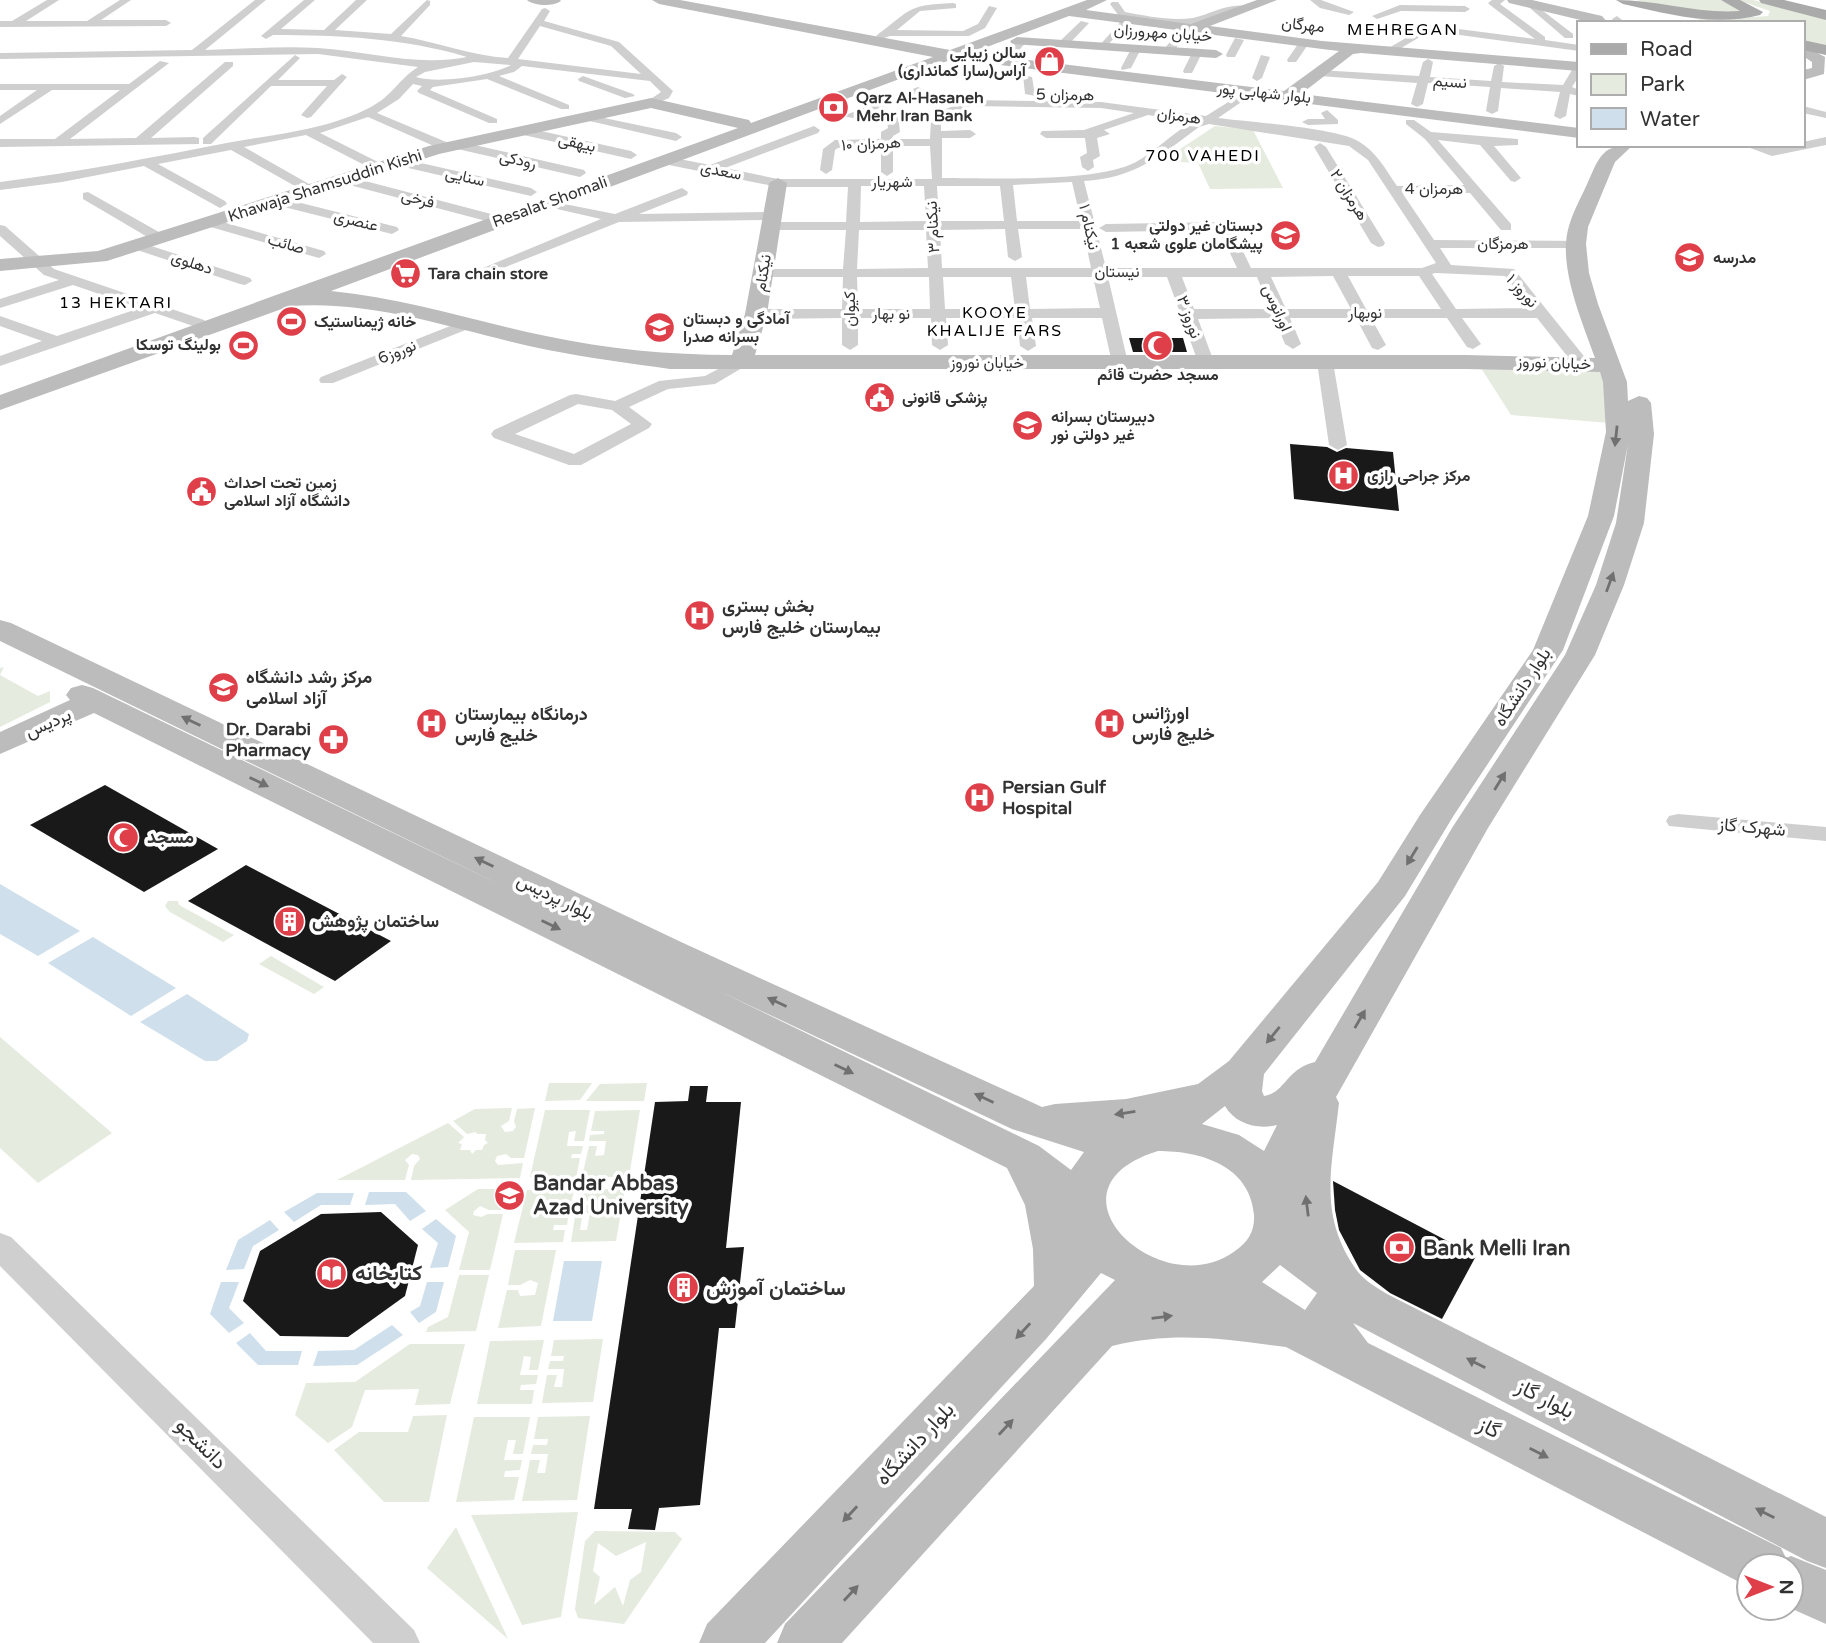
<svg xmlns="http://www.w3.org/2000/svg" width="1826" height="1643" font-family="'Varela Round',Vazirmatn,sans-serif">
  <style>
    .green { fill: #e5ebde; fill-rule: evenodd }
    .water { fill: #cfe0ec }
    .building { fill: #191919 }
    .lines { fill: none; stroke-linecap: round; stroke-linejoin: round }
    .street { fill: #cfcfcf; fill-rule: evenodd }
    .secondary { fill: #bcbcbc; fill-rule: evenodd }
    .primary { fill: #aaa; fill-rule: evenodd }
    .oneway { fill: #707070 }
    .labels { text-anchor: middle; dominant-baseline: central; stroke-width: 7; stroke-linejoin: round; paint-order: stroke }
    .far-street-label { font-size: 16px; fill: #323232; stroke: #fff }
    .far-neighbourhood-label { font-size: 16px; letter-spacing: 2px; fill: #000; stroke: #fff }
    .far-poi-label { font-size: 16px; font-weight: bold; fill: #323232; stroke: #fff; text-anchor: start }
    .poi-label { font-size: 18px; font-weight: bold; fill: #323232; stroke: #fff; text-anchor: start }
    .street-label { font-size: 18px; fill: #323232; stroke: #fff }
    .near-poi-label { font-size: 21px; font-weight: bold; fill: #323232; stroke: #fff; text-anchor: start }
    .near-street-label { font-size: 21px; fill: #323232; stroke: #fff }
  </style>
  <rect width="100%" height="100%" fill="#fff"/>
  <!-- green -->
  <g class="green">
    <polygon points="1635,0 1720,0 1732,3 1747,13 1710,13"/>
    <polygon points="1738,0 1753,0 1826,18 1826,48 1803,43 1803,23 1715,23 1620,2 1725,19 1768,16 1770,11"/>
    <polygon points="1215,126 1253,130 1283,188 1210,189 1198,163 1162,161"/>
    <polygon points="1481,368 1599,371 1603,376 1610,423 1511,415"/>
    <polygon points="4,667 0,675 38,696 50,691 50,702 0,727 0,668"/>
    <polygon points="168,901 178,901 179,905 234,935 223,942 170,912 165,906"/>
    <polygon points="271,956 324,987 314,994 259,964"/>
    <polygon points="0,1037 112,1133 38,1183 0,1148"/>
    <polygon points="549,1083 592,1083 580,1100 545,1101"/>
    <polygon points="647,1083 644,1101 586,1101 600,1084"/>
    <polygon points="512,1108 509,1121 501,1126 505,1132 513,1131 516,1127 514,1121 517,1109 535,1108 524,1158 511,1158 506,1154 497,1156 495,1161 498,1165 523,1163 520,1178 411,1180 414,1166 420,1159 418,1155 412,1154 405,1160 409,1165 405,1180 337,1180 448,1123 464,1137 458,1143 462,1144 460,1150 470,1150 472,1154 476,1150 482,1150 484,1145 488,1143 485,1140 486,1134 477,1134 476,1132 467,1134 453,1121 475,1109"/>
    <polygon points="545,1110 590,1110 584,1141 574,1141 576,1131 569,1132 567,1146 583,1146 581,1154 572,1154 571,1158 580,1158 576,1178 530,1177"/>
    <polygon points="640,1110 629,1177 582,1177 589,1146 597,1146 595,1156 604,1155 606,1141 589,1141 590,1135 604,1134 604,1131 591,1131 595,1111"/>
    <polygon points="478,1189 509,1189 504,1210 489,1210 480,1206 474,1211 473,1215 481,1217 488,1214 503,1214 490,1270 459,1270 469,1232 445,1210"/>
    <polygon points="581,1189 625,1189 616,1241 571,1242 575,1217 582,1217 580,1230 587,1230 590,1213 576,1212 578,1206 589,1205 589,1201 579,1201"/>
    <polygon points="527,1190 574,1190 569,1213 560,1213 561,1204 554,1205 552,1218 568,1218 567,1225 554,1225 553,1230 565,1230 563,1242 514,1243"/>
    <polygon points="515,1250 556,1250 541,1326 498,1328 507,1290 518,1290 520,1296 535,1295 538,1283 530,1280 520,1285 508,1285"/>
    <polygon points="459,1275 489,1275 476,1331 426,1332 428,1327 448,1317"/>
    <polygon points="603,1339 593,1402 542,1403 547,1375 557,1375 554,1387 562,1387 564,1369 548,1369 550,1361 563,1361 564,1356 551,1356 554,1340"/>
    <polygon points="544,1340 538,1370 529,1370 531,1357 524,1356 520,1375 538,1375 536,1384 521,1385 520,1390 534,1390 532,1404 477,1404 490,1341"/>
    <polygon points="410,1344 465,1344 450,1404 415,1405 419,1389 365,1390 352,1427 328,1443 295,1415 306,1383 355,1382"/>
    <polygon points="447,1415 429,1502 384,1502 334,1450 359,1432 408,1432 413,1416"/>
    <polygon points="590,1416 577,1500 522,1501 530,1460 540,1460 537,1473 545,1473 548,1454 531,1454 533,1445 547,1445 548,1439 534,1439 538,1417"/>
    <polygon points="474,1417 530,1417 523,1454 513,1454 516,1440 508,1440 504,1460 522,1460 520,1470 505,1471 504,1477 519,1477 514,1500 456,1502"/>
    <polygon points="578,1512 561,1617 522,1625 471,1515"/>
    <polygon points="456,1527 508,1639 427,1568"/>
    <path d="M595,1531l80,1 7,7 -58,85 -46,-6 -3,-9 10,-68zM646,1542l-5,30 -11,8 -7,26 -8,-19 -21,18 6,-28 -7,-6 5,-28 18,13z"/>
  </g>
  <!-- water -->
  <g class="water">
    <polygon points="0,884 80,931 38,956 0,934"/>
    <polygon points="93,937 176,988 131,1016 48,963"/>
    <polygon points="187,994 249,1034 247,1041 217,1061 205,1061 140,1022"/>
    <polygon points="369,1192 406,1192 426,1211 410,1221 395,1204 365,1205"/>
    <polygon points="317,1193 354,1193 350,1205 321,1205 294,1222 284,1212"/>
    <polygon points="436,1219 456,1236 448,1267 430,1268 438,1243 422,1229"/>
    <polygon points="270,1220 279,1230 253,1246 244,1269 226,1270 238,1240"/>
    <polygon points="564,1261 602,1261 592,1321 553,1321"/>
    <polygon points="221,1282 239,1282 229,1308 244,1323 229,1333 210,1314"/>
    <polygon points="427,1282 444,1282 436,1312 419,1323 410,1312 420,1306"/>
    <polygon points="392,1325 403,1335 357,1365 313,1366 318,1351 354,1350"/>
    <polygon points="250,1333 266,1351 302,1351 298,1365 258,1365 236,1343"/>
  </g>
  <!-- building -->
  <g class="building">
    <polygon points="1129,338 1183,338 1187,352 1133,352"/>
    <polygon points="1290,444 1327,447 1337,452 1346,448 1393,452 1399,511 1294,499"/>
    <polygon points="105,785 218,849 144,892 30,825"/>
    <polygon points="246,865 391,941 335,981 188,901"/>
    <polygon points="690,1086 708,1086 706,1102 741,1102 726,1248 744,1247 735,1328 719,1328 700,1505 659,1508 655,1530 628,1529 632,1509 594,1509 655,1102 688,1101"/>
    <polygon points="1333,1181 1476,1256 1442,1319 1390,1293 1360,1270 1339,1230 1335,1210"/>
    <polygon points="381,1212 418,1245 405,1296 348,1337 280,1336 243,1301 260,1251 321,1214"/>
  </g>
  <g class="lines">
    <!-- street -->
    <g class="street">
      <polygon points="47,0 59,0 26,21 87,21 120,0 131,0 101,20 166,20 171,23 166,26 0,27 0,21 12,21"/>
      <path d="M255,0h11l-61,50c37,-1 75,-4 113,-2 51,3 98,19 149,9 -63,-19 -128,-22 -194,-22l-7,4 -5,-3 43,-36h11l-34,29 43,1 32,-30h11l-32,30 56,4 36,-34 3,1v4l-29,31c36,6 71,20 107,22l34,-49 3,-1 5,3 -6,10 75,21 54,49 -4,7 -18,8 -6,-3 16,-11 -11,-11 -128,-15 -8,6 -15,4 70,29v4h-8l-74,-30 -54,8 -3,3 67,29v4h-8l-70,-30 -2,-2 5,-5 -9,-2 -14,15 -22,14 74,31 6,-3 127,29 2,3 -6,4 -127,-29 -10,2 -75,-33 -48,16 64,32v6h-8l-70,-36 -62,12 72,41v6l-5,1 -80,-45 -73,14 67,37 2,3 -7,4 -76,-42 -82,16 -62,8v-8c78,-10 155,-25 232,-40 46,-8 97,-13 139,-35 21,-11 29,-29 47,-40l-100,-13 -318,5v-6l192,-3zM540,26l71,20 30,28 -123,-15zM474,62l37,3c-20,11 -72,19 -95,12l9,-5z"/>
      <polygon points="1310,0 1321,0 1354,12 1349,15 1320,8"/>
      <polygon points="1492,0 1505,0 1500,4 1545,37 1545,40 1579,45 1579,51 1430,31 1396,51 1387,49 1428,25 1535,39 1490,5 1488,3"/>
      <path d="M1112,2h6l7,10c22,4 45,9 68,6 19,-4 40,-18 59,-10l-5,3h-19l-38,13h-19l-41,-6 -1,4 -26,28 -5,-3 27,-30 -6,-1 -9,-12z"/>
      <path d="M953,3l3,1v4l-36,3 -23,19 66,1 15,-7 11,-18 8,2 -12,20 -16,8h-79l-9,3 -5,-3c35,-26 30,-31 77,-33z"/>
      <polygon points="1534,4 1573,34 1573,38 1565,38 1531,9 1529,7"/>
      <polygon points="1400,5 1465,6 1470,9 1465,12 1401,11 1377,19 1372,16"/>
      <polygon points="1617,16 1626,23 1615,23 1612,19"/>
      <polygon points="1081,21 1089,23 1067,46 1059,46 1059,42"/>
      <polygon points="1183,27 1192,29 1172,53 1164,53 1164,49"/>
      <polygon points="1235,38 1244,40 1235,57 1227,57 1226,55"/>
      <polygon points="1017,40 1026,42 1016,54 1008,54 1007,52"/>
      <polygon points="1298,44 1307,46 1296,62 1288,62 1287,60"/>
      <polygon points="1136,46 1141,49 1131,68 1122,70 1121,68 1132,47"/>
      <polygon points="1193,51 1202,53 1192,73 1184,73 1183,71"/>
      <polygon points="295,55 300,58 278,80 334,80 342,74 347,77 311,117 307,118 301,115 327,86 271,86 211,144 203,144 203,138"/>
      <polygon points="1261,55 1270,57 1262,78 1257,81 1252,78"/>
      <polygon points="1428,59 1433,62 1430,77 1491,81 1494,66 1499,63 1504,66 1502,82 1563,85 1575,65 1579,64 1579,76 1572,87 1579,90 1579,96 1570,94 1566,116 1560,119 1554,116 1560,92 1501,88 1498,111 1492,114 1486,111 1490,87 1428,83 1423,104 1417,107 1411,104 1417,83 1319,76 1314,73 1319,70 1419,76 1423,62"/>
      <polygon points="160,61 169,63 70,139 136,138 225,62 233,62 233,66 151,138 195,137 199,138 199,144 0,147 0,139 55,139 120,90 52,90 0,124 0,116 37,90 0,90 0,84 129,84"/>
      <polygon points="1023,75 1032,77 1035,96 1025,94"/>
      <polygon points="583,76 633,94 635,96 625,98 579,81 578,79"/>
      <polygon points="918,87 924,90 922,92 853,118 843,116"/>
      <path d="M1249,89l4,1v4l-35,24c31,4 117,10 140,23 18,10 28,29 39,45l67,-1 -39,-46 -19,-15v-4h8l17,12 87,7v6l-24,1 27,32 -6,4 -4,-1 -31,-36 -42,-5 73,84v6h-10l-31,-37 -67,1 31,46 147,1v6l-5,1h-136l11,17 63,4 73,91 2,3 -2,3h-12l-38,-48h-75l19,26 -8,5 -6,-2 -20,-29h-76l15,27 -8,5 -6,-2 -16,-30h-66l11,26 -8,5 -8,-5 -11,-26 -76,1 16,43 -8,5 -8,-5 -31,-85h-59l20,86 -8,5 -8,-5 -10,-45h-70l4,28 -8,5 -8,-5 -3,-28h-71l2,27 -8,5 -8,-5 -1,-27h-73v27l-8,5 -8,-5v-27l-86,1 -8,-5 8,-5h86l1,-32h-80l-7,-4 7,-4h80l3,-39h-75l-7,-4 7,-4h75l2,-35h-70l-114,-23 -6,-4 6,-4 46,9 104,-39 6,4 -2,3 -93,35 53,11h154l-2,-33h-37v26l-6,4 -6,-4v-25l-43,1 -3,2 -3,20 -6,4 -6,-4 3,-21 12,-9 46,-1v-7l7,-4 -2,-13 6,-3 6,3 2,17 -7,4v3h37l1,-18 15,-12 23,-9 132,2 105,14zM971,106l130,2 33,5 -50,17 -42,1 -2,3 6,4h39l2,15 -7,4 2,10 6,4 6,-4 -1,-7 7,-4 -3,-18 13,-4 -6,-4 44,-15 45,7c-20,10 -37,29 -57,40 -40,21 -146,16 -194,16v-40h28l6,-4 -6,-4 -29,1v-7l13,-11zM1209,124l140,22 19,14 68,103 -14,5h-171l-20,-42 -7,-4 -118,2 -7,4 7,4 113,-2 18,38h-131l-22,-87c51,-3 76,-25 115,-54zM1072,182l9,39h-64l-4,-36zM861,186h63l2,35 -66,1zM937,186h63l4,35h-65zM1005,229l3,28 7,4 7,-4 -4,-28h65l8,39h-149l-2,-38zM859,230h67l2,38 -71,1zM1435,273l70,3 25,32 -74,1 -24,-35zM1333,276l18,33h-65l-15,-32zM1348,276h71l22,33h-75zM857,277h72l1,32h-72zM943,277h68l4,32h-70zM1026,277h67l7,31 -70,1zM1182,277h75l13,32h-76z"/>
      <polygon points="1803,106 1826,112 1826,118 1803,113"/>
      <polygon points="1327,110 1338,120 1338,124 1308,125 1302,122 1308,119 1325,119 1321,113"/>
      <polygon points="585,114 676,133 682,137 676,141 581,119 579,117"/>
      <polygon points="523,127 631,151 637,155 631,159 519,134 519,128"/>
      <polygon points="1826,137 1826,145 1772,156 1742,145 1772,148 1803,145 1803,142"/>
      <polygon points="1320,143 1326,147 1385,243 1383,246 1378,247 1371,243 1314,147"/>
      <polygon points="399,158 531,188 537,192 531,196 395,165 395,159"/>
      <polygon points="346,176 495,215 497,218 490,222 342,183 340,180"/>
      <polygon points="682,188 688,192 687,195 639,214 772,212 779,216 772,220 619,222 488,274 478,274 476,271 601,219 544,206 544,200 615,214"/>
      <polygon points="88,192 166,236 168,239 161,243 156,242 83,199 83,193"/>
      <polygon points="281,198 397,227 399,230 392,234 276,205 276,199"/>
      <polygon points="212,219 324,251 326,254 319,258 207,226 205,223"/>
      <polygon points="0,225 5,226 54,269 204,320 207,323 199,328 155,313 0,366 0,356 42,341 0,326 0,316 57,336 140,308 73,285 0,308 0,299 59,280 44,275 0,236"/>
      <polygon points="139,242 250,278 252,281 245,285 240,284 134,249 134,243"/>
      <polygon points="468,319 476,324 473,327 333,383 321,383 319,380 321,377"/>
      <path d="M741,357l8,5 -2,3 -32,19 -47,5 -39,18 23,17 -3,4 -68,37h-12l-75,-27 -3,-4 3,-4 76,-35 6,-1 39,7 44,-20 46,-5zM578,404l34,6 19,14 -57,30 -59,-20z"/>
      <polygon points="1325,357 1333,362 1347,445 1338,450 1329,445 1317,362"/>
      <polygon points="1678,814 1826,827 1826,841 1669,826 1666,821 1669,816"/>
      <polygon points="0,1233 11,1237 414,1630 420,1643 373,1643 0,1266"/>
    </g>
    <!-- secondary -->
    <g class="secondary">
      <path d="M527,0h33l1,1c-8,6 -27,5 -34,-1z"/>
      <path d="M652,0h28l270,50 137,-50h20l-21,10 104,14 67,-24h20l-67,26 112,15 257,21v9l-218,-18 -8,1 -52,40 278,34v10l-626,-79 -622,232c73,7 143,30 215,45 61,13 123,19 186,19l13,-41 24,-131 9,-5 9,5 -20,131 -12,41h711l129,3c-13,-37 -38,-93 -26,-132 4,-15 13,-30 19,-44 12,-27 15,-37 45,-37l-18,17 -27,65 -2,17 3,29 9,31 29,78 1,19 11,-5 8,2 4,5 3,31 -10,89 -20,62 -29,70 -107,173 -152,269 3,6c-7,64 -22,113 19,169 7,9 21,17 31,23l437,222v51l-19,-7 -454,-238 15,20 413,205 5,10 5,-2 35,14v54l-36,-16 1,-42h-42v20l-6,-2 -457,-237c-62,-8 -112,-16 -174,-1l-270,297h-65l8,-19 330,-344 -14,-7 -55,66 -281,304h-66l8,-19 327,-338 -1,-37 -8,-44 -18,-37 -913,-455 -94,41v-22l70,-32 -4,-5 5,-7 11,-3 11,3 422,204 -515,-251v-21l11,3 670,319 361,165 13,-3 71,-5 72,-15 31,-23 149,-179 42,-67 113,-165 55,-134 18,-84 -3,-50 -3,-10 -134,-3h-796c-41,-6 -82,-11 -122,-19 -89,-18 -166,-50 -258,-44l-290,104v-15l738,-267 -87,-20 -212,46 -332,107 -107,10v-12l98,-8 331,-105 222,-48 98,22 2,3 182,-66 -274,-53zM1069,16l253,33 17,2 -55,40 -313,-38zM1628,444l-12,79 -20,62 -31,70 -113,173 -137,234c-28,6 -30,31 -51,34l-2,-5 2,-17 141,-178 49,-81 109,-165 51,-134zM717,990l295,139 72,23 -13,18 -32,-24zM1225,1106c10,18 33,24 52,19l-13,26 -25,-16 -37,-11zM1158,1151c42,0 92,14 96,64 1,16 -6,27 -19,36 -73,55 -201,-62 -77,-100zM1280,1265l37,28 -12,17 -43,-28z"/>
      <polygon points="1507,0 1532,0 1602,16 1608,23 1593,23 1509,3"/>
      <polygon points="1017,37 1216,50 1223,54 1216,58 1012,44 1010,41"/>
      <polygon points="1803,45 1825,57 1824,74 1803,80 1803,70 1812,68 1812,62 1803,56"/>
    </g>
    <!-- primary -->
    <g class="primary">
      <path d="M1616,0c42,0 82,14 124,11l-19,-11h19l23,12 -3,3c-47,12 -91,-1 -137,-11z"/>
      <polygon points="1759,0 1784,0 1826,10 1826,20 1761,3"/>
      <polygon points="1803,40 1826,45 1826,55 1803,50"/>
    </g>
  </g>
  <!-- one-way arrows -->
  <defs><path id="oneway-solid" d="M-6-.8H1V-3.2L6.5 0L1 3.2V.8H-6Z" transform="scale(1.75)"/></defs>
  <g class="oneway">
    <use href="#oneway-solid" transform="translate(1616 436) rotate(96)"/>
    <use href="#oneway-solid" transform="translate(1610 582) rotate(-70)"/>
    <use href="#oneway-solid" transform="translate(191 721) rotate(-154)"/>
    <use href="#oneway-solid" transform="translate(1500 781) rotate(-58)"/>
    <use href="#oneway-solid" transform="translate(259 782) rotate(26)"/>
    <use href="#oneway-solid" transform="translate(1412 856) rotate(121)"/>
    <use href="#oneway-solid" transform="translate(484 862) rotate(-154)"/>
    <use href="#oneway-solid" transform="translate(551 925) rotate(26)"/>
    <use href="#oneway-solid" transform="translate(777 1002) rotate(-155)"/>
    <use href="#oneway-solid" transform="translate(1360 1019) rotate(-60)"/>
    <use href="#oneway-solid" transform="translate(1273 1035) rotate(129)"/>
    <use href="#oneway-solid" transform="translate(844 1069) rotate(26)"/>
    <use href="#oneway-solid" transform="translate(984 1098) rotate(-155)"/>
    <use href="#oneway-solid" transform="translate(1125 1113) rotate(171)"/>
    <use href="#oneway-solid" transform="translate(1307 1206) rotate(-97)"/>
    <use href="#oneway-solid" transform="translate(1162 1317) rotate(-7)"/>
    <use href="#oneway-solid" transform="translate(1023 1331) rotate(133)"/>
    <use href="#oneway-solid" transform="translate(1476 1363) rotate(-153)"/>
    <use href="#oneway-solid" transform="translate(1006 1427) rotate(-47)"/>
    <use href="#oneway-solid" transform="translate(1539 1453) rotate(27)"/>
    <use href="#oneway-solid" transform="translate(1765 1513) rotate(-153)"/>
    <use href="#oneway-solid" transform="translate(850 1514) rotate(133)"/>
    <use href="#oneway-solid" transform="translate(851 1593) rotate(-47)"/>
  </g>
  <!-- icons -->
  <defs>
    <symbol id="shop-disc" viewBox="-11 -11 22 22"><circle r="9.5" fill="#de3f49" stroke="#fff"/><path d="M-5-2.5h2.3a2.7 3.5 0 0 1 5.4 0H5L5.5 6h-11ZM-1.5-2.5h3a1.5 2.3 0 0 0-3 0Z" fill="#fff"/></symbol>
    <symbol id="bank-disc" viewBox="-11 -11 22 22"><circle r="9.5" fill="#de3f49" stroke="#fff"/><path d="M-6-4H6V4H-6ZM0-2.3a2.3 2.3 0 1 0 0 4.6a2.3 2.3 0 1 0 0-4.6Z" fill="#fff"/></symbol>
    <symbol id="school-disc" viewBox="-11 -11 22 22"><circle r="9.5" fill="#de3f49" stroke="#fff"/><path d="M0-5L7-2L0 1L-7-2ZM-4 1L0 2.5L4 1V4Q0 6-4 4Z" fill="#fff"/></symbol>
    <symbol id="supermarket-disc" viewBox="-11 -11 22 22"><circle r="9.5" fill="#de3f49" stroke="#fff"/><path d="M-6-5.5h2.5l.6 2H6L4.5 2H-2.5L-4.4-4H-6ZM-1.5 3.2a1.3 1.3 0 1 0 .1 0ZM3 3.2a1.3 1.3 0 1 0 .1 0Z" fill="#fff"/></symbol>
    <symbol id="stadium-disc" viewBox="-11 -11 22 22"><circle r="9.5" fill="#de3f49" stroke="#fff"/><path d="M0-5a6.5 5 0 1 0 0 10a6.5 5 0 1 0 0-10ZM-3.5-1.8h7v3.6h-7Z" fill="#fff"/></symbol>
    <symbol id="mosque-disc" viewBox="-11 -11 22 22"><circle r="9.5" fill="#de3f49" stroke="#fff"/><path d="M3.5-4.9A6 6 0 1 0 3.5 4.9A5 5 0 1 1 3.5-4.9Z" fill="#fff"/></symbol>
    <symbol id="civic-disc" viewBox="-11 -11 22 22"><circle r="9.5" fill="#de3f49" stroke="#fff"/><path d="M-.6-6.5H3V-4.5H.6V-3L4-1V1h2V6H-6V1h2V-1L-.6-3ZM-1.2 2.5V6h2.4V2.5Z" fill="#fff"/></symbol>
    <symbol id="hospital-disc" viewBox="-11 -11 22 22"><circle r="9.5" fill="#de3f49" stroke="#fff"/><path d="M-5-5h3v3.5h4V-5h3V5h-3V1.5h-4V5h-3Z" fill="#fff"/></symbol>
    <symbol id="university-disc" viewBox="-11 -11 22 22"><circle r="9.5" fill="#de3f49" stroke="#fff"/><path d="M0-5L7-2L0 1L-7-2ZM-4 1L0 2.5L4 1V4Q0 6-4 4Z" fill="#fff"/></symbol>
    <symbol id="pharmacy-disc" viewBox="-11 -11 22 22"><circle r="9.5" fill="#de3f49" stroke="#fff"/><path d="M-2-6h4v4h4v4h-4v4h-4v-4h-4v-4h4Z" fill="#fff"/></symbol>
    <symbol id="building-disc" viewBox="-11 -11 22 22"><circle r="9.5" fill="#de3f49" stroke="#fff"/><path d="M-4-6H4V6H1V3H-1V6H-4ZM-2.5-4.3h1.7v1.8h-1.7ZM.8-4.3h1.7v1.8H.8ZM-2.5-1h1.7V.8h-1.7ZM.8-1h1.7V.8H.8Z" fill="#fff"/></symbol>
    <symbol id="library-disc" viewBox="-11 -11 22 22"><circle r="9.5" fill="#de3f49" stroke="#fff"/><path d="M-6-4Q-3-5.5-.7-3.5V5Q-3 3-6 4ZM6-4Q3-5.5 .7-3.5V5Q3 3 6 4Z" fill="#fff"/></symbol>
  </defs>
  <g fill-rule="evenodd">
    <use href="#shop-disc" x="1032" y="44" width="35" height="35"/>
    <use href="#bank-disc" x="816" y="90" width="35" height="35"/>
    <use href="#school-disc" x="1268" y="218" width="35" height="35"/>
    <use href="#school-disc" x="1672" y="240" width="35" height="35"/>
    <use href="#supermarket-disc" x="388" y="256" width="35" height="35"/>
    <use href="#stadium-disc" x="274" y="304" width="35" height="35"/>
    <use href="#school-disc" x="642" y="310" width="35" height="35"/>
    <use href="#stadium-disc" x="226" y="328" width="35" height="35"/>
    <use href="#mosque-disc" x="1140" y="328" width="35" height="35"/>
    <use href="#civic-disc" x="862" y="380" width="35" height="35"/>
    <use href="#school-disc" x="1010" y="408" width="35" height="35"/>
    <use href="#hospital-disc" x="1326" y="458" width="35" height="35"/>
    <use href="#civic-disc" x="184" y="474" width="35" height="35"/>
    <use href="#hospital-disc" x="682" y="598" width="35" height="35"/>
    <use href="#university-disc" x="206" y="670" width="35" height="35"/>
    <use href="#hospital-disc" x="1092" y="706" width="35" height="35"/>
    <use href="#hospital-disc" x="414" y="706" width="35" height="35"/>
    <use href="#pharmacy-disc" x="316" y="722" width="35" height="35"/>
    <use href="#hospital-disc" x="962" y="780" width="35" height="35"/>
    <use href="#mosque-disc" x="106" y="820" width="35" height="35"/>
    <use href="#building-disc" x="272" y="904" width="35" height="35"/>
    <use href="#university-disc" x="492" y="1178" width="35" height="35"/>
    <use href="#bank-disc" x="1382" y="1230" width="35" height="35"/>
    <use href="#library-disc" x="314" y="1256" width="35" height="35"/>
    <use href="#building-disc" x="666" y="1270" width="35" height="35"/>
  </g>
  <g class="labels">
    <!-- far-street labels -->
    <g class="far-street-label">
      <text transform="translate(1303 25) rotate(6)">مهرگان</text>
      <text transform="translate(1163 33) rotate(4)">خیابان مهرورزان</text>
      <text transform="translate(1450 82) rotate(4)">نسیم</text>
      <text transform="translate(1264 93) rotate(6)">بلوار شهابی پور</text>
      <text transform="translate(1065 95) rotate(1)">هرمزان 5</text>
      <text transform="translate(1179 116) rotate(8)">هرمزان</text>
      <text transform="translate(577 143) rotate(13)">بیهقی</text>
      <text transform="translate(871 144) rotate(-3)">هرمزان ۱۰</text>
      <text transform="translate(518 160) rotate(13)">رودکی</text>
      <text transform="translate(721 171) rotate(11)">سعدی</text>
      <text transform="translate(465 177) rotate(13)">سنایی</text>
      <text x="892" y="182">شهریار</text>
      <text transform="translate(325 186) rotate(-18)">Khawaja Shamsuddin Kishi</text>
      <text x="1434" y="189">هرمزان 4</text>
      <text transform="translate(1349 195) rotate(58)">هرمزان ۲</text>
      <text transform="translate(418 199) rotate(15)">فرخی</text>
      <text transform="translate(550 202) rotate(-20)">Resalat Shomali</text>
      <text transform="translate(356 221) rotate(14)">عنصری</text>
      <text transform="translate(933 227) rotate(-93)">نیکنام ۳</text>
      <text transform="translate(1089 227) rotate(77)">نیکنام ۱</text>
      <text transform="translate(286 244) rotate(16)">صائب</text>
      <text x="1503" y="244">هرمزگان</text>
      <text transform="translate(192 263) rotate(18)">دهلوی</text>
      <text x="1117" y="272">نیستان</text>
      <text transform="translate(763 273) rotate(-81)">نیکنام</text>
      <text transform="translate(1522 291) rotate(48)">نوروز ۱</text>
      <text transform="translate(1277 308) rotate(66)">اورانوس</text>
      <text transform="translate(850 309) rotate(-90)">کیوان</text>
      <text x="1365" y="313">نوبهار</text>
      <text x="891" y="314">نو بهار</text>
      <text transform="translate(1189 317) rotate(70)">نوروز ۳</text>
      <text transform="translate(397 352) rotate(-22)">نوروز6</text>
      <text x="987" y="363">خیابان نوروز</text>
      <text transform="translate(1554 363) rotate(2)">خیابان نوروز</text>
    </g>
    <!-- far-neighbourhood labels -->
    <g class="far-neighbourhood-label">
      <text x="1403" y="30">MEHREGAN</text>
      <text x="1203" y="156">700 VAHEDI</text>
      <text x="116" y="303">13 HEKTARI</text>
      <text x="995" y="313">KOOYE<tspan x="995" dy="18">KHALIJE FARS</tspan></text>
    </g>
    <!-- far-poi labels -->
    <g class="far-poi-label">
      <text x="1026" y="53" text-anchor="end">سالن زیبایی<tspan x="1026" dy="18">آراس(سارا کمانداری)</tspan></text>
      <text x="856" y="98">Qarz Al-Hasaneh<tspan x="856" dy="18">Mehr Iran Bank</tspan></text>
      <text x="1263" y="226" text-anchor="end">دبستان غیر دولتی<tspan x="1263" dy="18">پیشگامان علوی شعبه 1</tspan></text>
      <text x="1713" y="258">مدرسه</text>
      <text x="428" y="274">Tara chain store</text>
      <text x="683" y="319">آمادگی و دبستان<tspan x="683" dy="18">بسرانه صدرا</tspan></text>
      <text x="314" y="322">خانه ژیمناستیک</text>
      <text x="221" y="345" text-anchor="end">بولینگ توسکا</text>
      <text x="1158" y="375" text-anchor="middle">مسجد حضرت قائم</text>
      <text x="902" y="398">پزشکی قانونی</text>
      <text x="1051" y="417">دبیرستان بسرانه<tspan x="1051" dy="18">غیر دولتی نور</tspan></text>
      <text x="1367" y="476">مرکز جراحی رازی</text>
      <text x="224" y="483">زمین تحت احداث<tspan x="224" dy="18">دانشگاه آزاد اسلامی</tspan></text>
    </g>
    <!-- poi labels -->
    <g class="poi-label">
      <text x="722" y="606">بخش بستری<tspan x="722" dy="21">بیمارستان خلیج فارس</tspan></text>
      <text x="246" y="677">مرکز رشد دانشگاه<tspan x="246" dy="21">آزاد اسلامی</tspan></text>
      <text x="1132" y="713">اورژانس<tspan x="1132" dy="21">خلیج فارس</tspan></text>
      <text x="455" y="714">درمانگاه بیمارستان<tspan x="455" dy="21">خلیج فارس</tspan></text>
      <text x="311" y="729" text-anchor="end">Dr. Darabi<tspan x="311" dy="21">Pharmacy</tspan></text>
      <text x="1002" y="787">Persian Gulf<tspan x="1002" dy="21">Hospital</tspan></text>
      <text x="147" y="837">مسجد</text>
      <text x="312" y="921">ساختمان پژوهش</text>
    </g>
    <!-- street labels -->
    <g class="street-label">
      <text transform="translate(1522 687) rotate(-57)">بلوار دانشگاه</text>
      <text transform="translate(48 723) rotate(-24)">پردیس</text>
      <text transform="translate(1752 827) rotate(5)">شهرک گاز</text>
      <text transform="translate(555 897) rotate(26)">بلوار پردیس</text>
    </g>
    <!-- near-poi labels -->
    <g class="near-poi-label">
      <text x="533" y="1183">Bandar Abbas<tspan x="533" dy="24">Azad University</tspan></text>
      <text x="1423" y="1248">Bank Melli Iran</text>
      <text x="355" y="1273">کتابخانه</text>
      <text x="706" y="1288">ساختمان آموزش</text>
    </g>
    <!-- near-street labels -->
    <g class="near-street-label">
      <text transform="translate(1545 1399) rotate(27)">بلوار گاز</text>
      <text transform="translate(1489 1428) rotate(27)">گاز</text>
      <text transform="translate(201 1444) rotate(45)">دانشجو</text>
      <text transform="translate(915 1444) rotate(-47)">بلوار دانشگاه</text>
    </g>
  </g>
  <!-- legend -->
  <rect x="1577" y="21" width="228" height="126" fill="#ffffff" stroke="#adadad" stroke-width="2"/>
  <rect x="1591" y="44" width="35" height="10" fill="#aaaaaa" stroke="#adadad" stroke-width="2"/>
  <text x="1640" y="56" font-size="21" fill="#323232">Road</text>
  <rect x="1591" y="74" width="35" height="21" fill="#e5ebde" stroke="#adadad" stroke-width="2"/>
  <text x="1640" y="91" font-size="21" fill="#323232">Park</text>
  <rect x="1591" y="108" width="35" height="21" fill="#cfe0ec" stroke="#adadad" stroke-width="2"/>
  <text x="1640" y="126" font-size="21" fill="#323232">Water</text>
  <!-- north arrow -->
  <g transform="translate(1770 1587) rotate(90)"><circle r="33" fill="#ffffff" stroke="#adadad" stroke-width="2"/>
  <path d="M0-5L12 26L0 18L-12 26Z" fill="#de3f49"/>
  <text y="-10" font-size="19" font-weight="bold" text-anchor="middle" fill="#323232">N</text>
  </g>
</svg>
